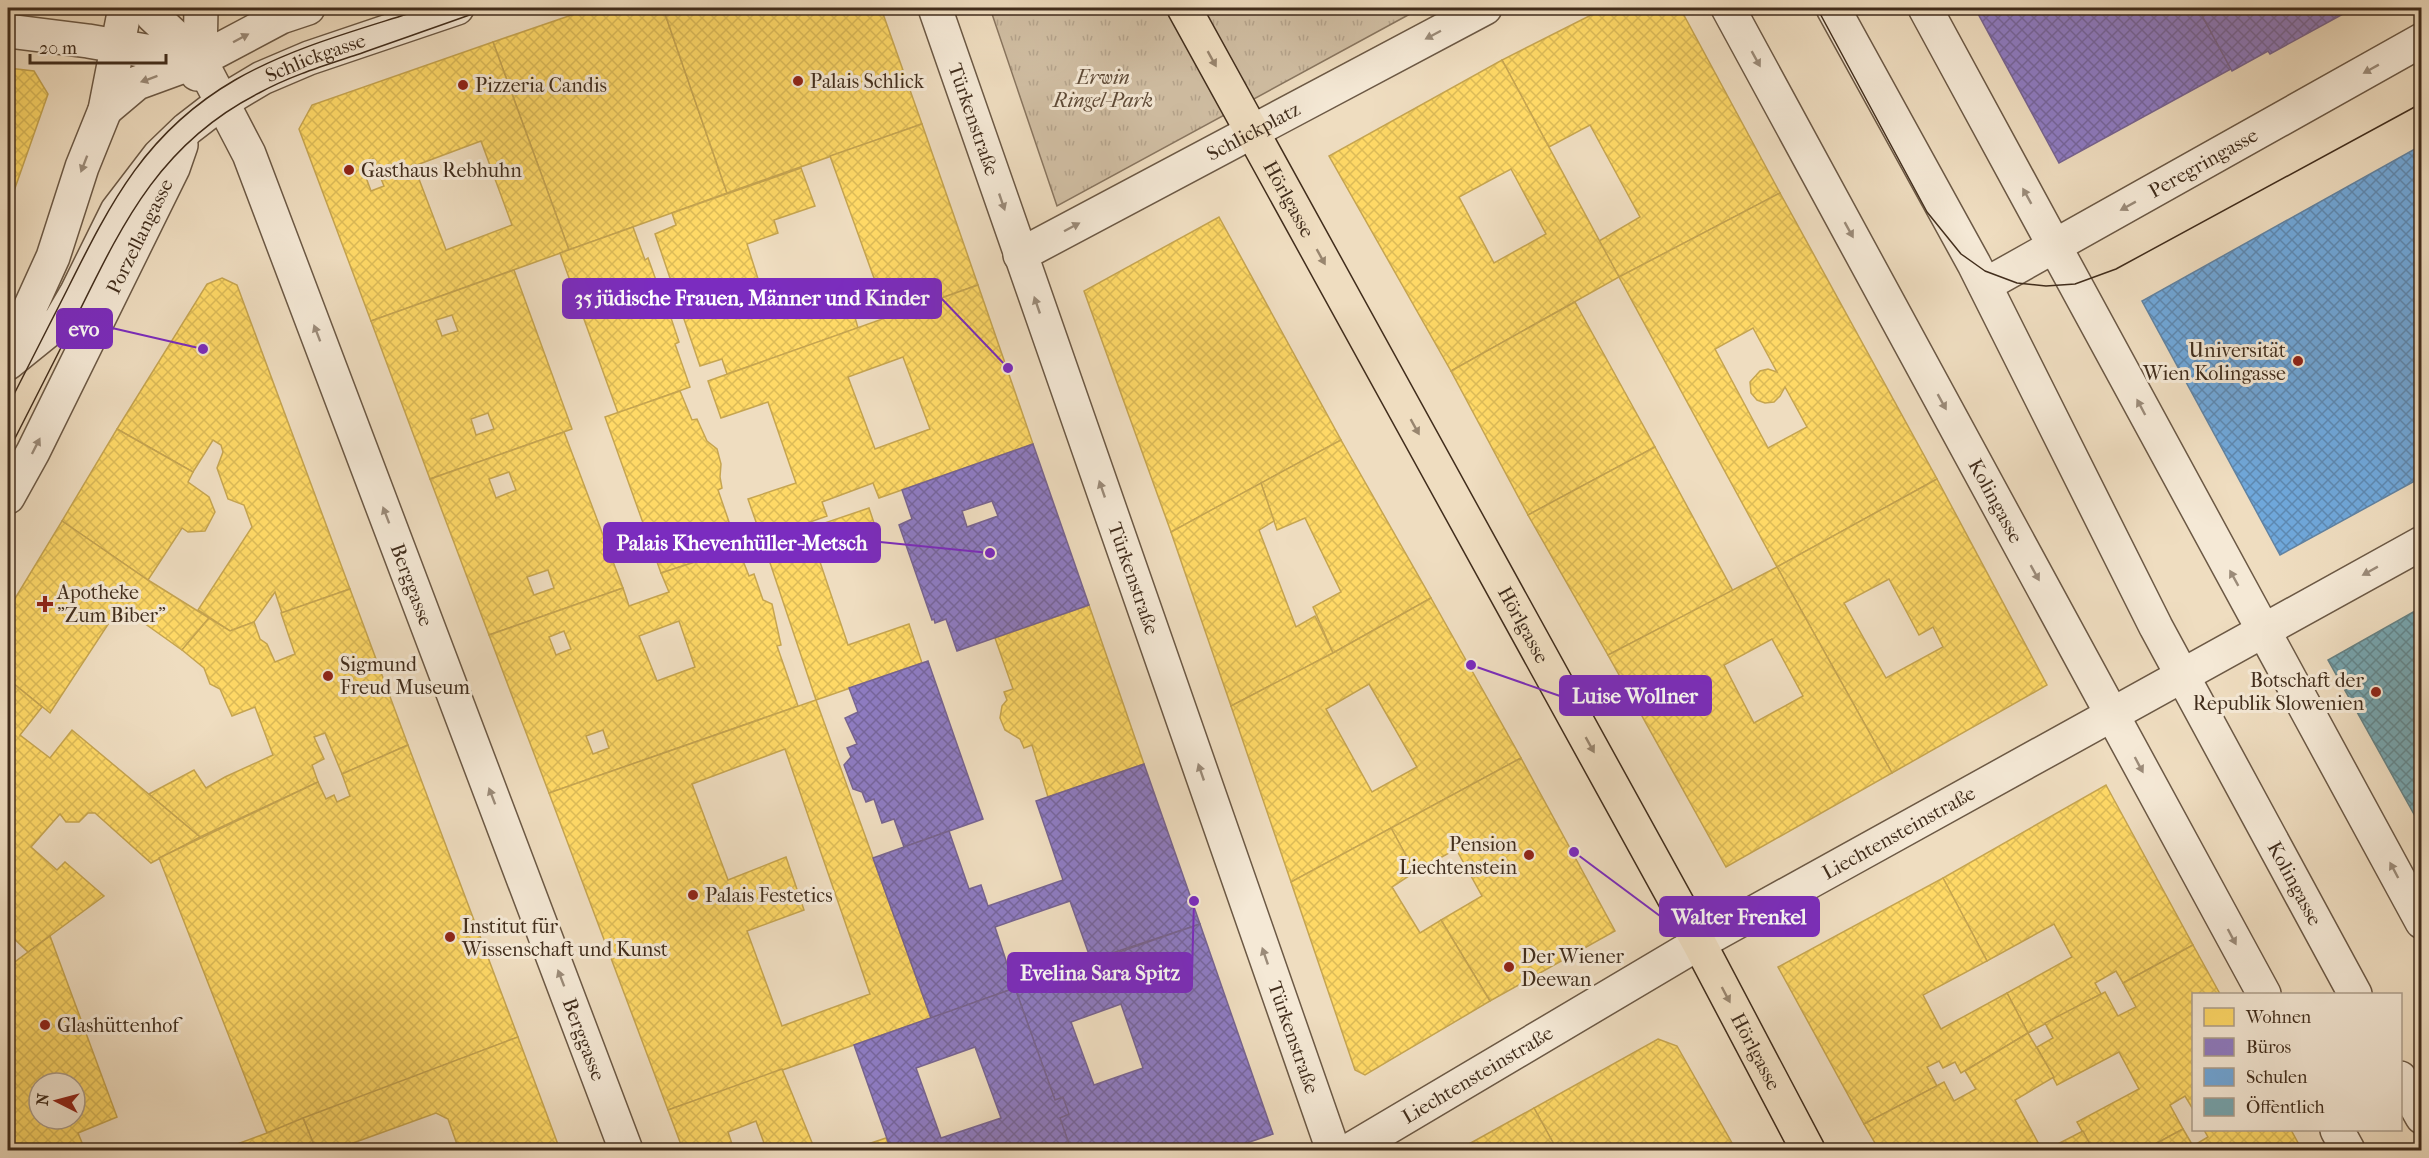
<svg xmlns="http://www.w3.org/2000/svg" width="2429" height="1158" font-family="'IM FELL French Canon',serif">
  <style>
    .park { fill: url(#park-tufts); stroke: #897660; stroke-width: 1.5 }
    .homes { fill: url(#homes-cross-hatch); stroke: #c6a550; stroke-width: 1.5; fill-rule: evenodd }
    .offices { fill: url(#offices-cross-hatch); stroke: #776491; stroke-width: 1.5; fill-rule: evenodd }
    .schools { fill: url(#schools-cross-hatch); stroke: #6183a2; stroke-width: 1.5 }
    .public { fill: url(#public-cross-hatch); stroke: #668183; stroke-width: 1.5 }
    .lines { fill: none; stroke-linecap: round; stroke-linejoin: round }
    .minor-casing { stroke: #6c5945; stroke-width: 36 }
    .major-casing { stroke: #412d1c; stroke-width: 36 }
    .minor { stroke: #f5e9d6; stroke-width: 33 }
    .major { stroke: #efddc0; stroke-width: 33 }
    .tram { stroke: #412d1c; stroke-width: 1.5 }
    .oneway { fill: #9b8b79 }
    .oneway2 { fill: #98856e }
    .poi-dot { fill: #8f2418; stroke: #f5e9d6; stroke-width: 2 }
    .labels { text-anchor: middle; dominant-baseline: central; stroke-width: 6; stroke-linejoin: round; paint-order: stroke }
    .street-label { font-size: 20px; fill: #412d1c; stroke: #f5e9d6 }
    .park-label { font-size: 20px; font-style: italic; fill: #5e4a37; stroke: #f5e9d6 }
    .poi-label { font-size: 20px; fill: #412d1c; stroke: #f5e9d6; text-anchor: start }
    .leader { fill: none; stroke: #7b2cbf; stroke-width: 2 }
    .callout-dot { fill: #7b2cbf; stroke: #f5e9d6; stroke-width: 2 }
    .callout { fill: #7b2cbf; stroke: #7b2cbf; stroke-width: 2 }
    .callout-label { font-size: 21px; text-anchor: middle; font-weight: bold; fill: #fff }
  </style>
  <defs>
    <pattern id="park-tufts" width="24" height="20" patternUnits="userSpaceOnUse" patternTransform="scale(1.5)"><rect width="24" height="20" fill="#d1bfa4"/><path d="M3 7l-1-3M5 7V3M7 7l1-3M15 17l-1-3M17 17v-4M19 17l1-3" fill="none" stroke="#b5a48d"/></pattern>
    <pattern id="homes-cross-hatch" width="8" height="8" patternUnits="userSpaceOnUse" patternTransform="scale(1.5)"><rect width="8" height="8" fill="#ffd966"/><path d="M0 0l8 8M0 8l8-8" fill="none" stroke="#dcbb58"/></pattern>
    <pattern id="offices-cross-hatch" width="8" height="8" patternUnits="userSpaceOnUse" patternTransform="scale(1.5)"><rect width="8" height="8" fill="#8e7cc3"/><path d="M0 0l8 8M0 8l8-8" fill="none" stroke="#76669e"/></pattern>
    <pattern id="schools-cross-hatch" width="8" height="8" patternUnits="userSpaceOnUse" patternTransform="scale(1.5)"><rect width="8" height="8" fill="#6fa8dc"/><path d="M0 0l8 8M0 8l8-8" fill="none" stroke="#5d89b2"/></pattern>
    <pattern id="public-cross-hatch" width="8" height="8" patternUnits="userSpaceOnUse" patternTransform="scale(1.5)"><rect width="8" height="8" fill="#76a5af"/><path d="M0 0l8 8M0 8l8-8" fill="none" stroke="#62878e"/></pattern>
  </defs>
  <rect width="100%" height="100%" fill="#efddc0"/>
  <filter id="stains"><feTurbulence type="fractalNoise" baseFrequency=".00333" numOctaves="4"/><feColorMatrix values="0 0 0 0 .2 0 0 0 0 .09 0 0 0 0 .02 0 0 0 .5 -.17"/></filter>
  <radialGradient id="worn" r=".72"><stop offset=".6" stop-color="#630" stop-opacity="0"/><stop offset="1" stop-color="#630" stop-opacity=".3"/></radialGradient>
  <!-- park -->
  <polygon class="park" points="990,8 1421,8 1057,206"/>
  <!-- homes -->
  <g class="homes">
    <polygon points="592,8 663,8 727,193 569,250 493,42"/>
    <polygon points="663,8 881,8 922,124 727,193"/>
    <polygon points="1605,8 1680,8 1780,193 1619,277 1599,241 1640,217 1590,125 1549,147 1502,60"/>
    <path d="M493,42l76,208 -198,71 -72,-192 13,-24zM481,141l31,84 -66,25 -32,-84zM373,159l11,27 -13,5 -10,-27z"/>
    <path d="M1502,60l117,217 -168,94 -122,-215zM1511,169l35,65 -52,29 -35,-66z"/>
    <polygon points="8,68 34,71 48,94 8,208"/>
    <polygon points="922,124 978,285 888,317 830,156"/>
    <polygon points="801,168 815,206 774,220 778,233 747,244 765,301 821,282 829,307 850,300 858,328 727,374 722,359 700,366 655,234 676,225 672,213"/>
    <path d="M1780,193l157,286 -160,88 -158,-290zM1753,328l24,44 -9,-3 -8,2 -10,11 1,11 6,7 8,3 9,-1 6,-6 5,-9 22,40 -39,21 -53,-99z"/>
    <polygon points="1219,217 1341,440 1171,532 1084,291"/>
    <polygon points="633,227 645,260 648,258 657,283 670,291 674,302 671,318 679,342 675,344 690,387 618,413 560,253"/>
    <path d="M514,270l58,159 -142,50 -59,-158zM452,315l6,16 -16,5 -6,-16zM488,413l6,16 -18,6 -5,-16z"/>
    <polygon points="222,278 237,285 350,589 282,613 275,592 254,622 230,631 198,610 252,527 244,505 228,499 217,468 223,452 221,445 213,440 193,472 117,429 207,284"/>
    <path d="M978,285l55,159 -154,54 -6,-15 -51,19 5,14 -65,23 -14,-40 48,-16 -28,-81 -47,16 -13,-37zM903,357l27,72 -55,20 -27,-72z"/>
    <polygon points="1575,302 1655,447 1528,515 1451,371"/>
    <polygon points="680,391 692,420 697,419 707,441 717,449 721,464 720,477 722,488 718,490 738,548 661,573 605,417"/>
    <polygon points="117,429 193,472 188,482 209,497 215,512 205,531 188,532 182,528 148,580 62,521"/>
    <path d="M564,432l59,156 -134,47 -59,-156zM509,472l7,18 -20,8 -7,-19zM548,570l6,18 -20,7 -7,-18z"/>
    <polygon points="1341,440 1431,598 1333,653 1313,607 1341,592 1305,518 1277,530 1261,483"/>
    <polygon points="1655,447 1733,591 1608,655 1528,515"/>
    <path d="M1937,479l110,206 -155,88 -115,-206zM1889,579l30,56 14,-8 10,20 -57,31 -42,-75z"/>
    <polygon points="1261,483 1274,521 1259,530 1296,627 1315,616 1333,653 1231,706 1171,532"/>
    <polygon points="869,508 879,538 819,559 848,645 909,624 922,663 816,700 762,539 805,524 813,527"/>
    <polygon points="62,521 148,580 209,618 182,650 120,606 50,713 8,679 8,610"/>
    <path d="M738,548l11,28 5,-2 9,26 9,4 9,41 -4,1 21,60 -249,87 -60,-158 134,-47 6,18 40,-14 -8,-19zM679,621l16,46 -38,14 -18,-45zM564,631l7,18 -15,6 -7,-18zM603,730l6,18 -16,6 -7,-18z"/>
    <path d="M1777,567l115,206 -166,94 -118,-212zM1772,639l31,57 -49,27 -30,-58z"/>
    <polygon points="350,589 408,745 342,774 325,733 314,737 324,759 312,765 318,782 200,837 149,794 194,770 206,788 225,777 273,755 255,707 232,716 220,689 210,684 204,668 182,650 209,618 230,631 254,622 260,639 267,644 275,662 295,654 281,613"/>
    <path d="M1431,598l90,160 -230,124 -60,-176 102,-53zM1369,684l48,83 -45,25 -46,-83z"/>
    <polygon points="1089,605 1144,764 1048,797 1032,745 1024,748 1020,739 1005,730 1000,718 1002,706 1007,700 1004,692 1013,689 995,638"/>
    <polygon points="8,679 42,707 20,735 50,758 72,730 200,837 151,863 95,813 88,813 79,822 66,822 60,814 31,847 57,870 65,862 104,896 28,952 8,933"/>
    <path d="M816,700l115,318 -263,92 -119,-317zM785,749l85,245 -88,32 -35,-95 57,-21 -18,-53 -58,23 -36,-96z"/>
    <polygon points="408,745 518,1037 267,1133 159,858 318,782 326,799 334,795 337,802 350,796 342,774"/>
    <polygon points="1521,758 1615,931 1490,1001 1441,920 1482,896 1456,849 1415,872 1391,828"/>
    <polygon points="2106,785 2193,945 2123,983 2116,971 2095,983 2101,994 2028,1033 2007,993 2072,957 2054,924 1987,961 1943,878"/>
    <polygon points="1391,828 1415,872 1392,887 1420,933 1441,920 1490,1001 1365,1075 1355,1070 1291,882"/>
    <polygon points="1943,878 1987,961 1923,995 1941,1029 2007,993 2028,1033 1961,1073 1955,1062 1943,1068 1939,1061 1927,1067 1937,1086 1864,1124 1778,967"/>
    <path d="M50,936l67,181 -39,16 7,17h-77v-183zM39,1083h36v36h-36z"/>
    <polygon points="2193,945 2220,994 2194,994 2194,1111 2185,1096 2170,1105 2183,1129 2144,1150 2113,1150 2111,1147 2106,1150 2093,1150 2077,1122 2139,1089 2119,1052 2057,1085 2037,1047 2053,1038 2045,1023 2105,992 2118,1016 2136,1007 2123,983"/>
    <polygon points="2028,1033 2054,1077 2015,1100 2042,1150 1879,1150 1864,1124 1944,1082 1954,1101 1976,1089 1965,1071"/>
    <polygon points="518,1037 560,1150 459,1150 448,1119 436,1113 353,1143 356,1150 316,1150 303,1118"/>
    <polygon points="1658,1039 1677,1046 1736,1150 1557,1150 1534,1108"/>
    <polygon points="782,1069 815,1150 743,1150 764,1143 756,1121 728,1132 734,1150 683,1150 668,1110"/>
    <polygon points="1534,1108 1557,1150 1458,1150"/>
    <polygon points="303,1118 316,1150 221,1150 267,1133"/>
    <polygon points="2183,1129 2193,1146 2208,1137 2204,1130 2291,1130 2302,1150 2144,1150"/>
    <polygon points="2083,1131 2093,1150 2046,1150"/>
    <polygon points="886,1138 891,1150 850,1150"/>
  </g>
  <!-- offices -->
  <g class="offices">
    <polygon points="1980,8 2198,8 2231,69 2059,163 1976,10"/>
    <polygon points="2198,8 2354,8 2270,54 2268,51 2232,71"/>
    <path d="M1033,444l56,161 -132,46 -11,-32 -11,4 -1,-4 -2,1 -33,-95 13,-6 -10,-29zM992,501l6,15 -31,11 -5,-16z"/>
    <polygon points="928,661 983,819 904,847 894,819 882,823 874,799 866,802 862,792 853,789 844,765 851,757 847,748 857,744 845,718 858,712 849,688"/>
    <polygon points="1144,764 1200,924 1091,960 1070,901 995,927 1015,988 931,1018 873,858 949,831 969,889 981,885 988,906 1063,880 1036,801"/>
    <path d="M1200,924l73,210 -47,16h-155l-7,-20 -22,7 -5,-16 5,-16 13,-5 -40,-112zM1121,1004l22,64 -49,17 -23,-63z"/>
    <path d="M1015,988l40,112 8,-3 6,17 -9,4 11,32h-180l-37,-105zM975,1047l26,71 -60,20 -25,-70z"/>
  </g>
  <!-- schools -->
  <polygon class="schools" points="2422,145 2422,477 2280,555 2142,301"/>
  <!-- public -->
  <polygon class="public" points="2422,607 2422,812 2415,816 2328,660"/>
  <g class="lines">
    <defs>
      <g id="minor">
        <path id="s1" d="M149,8l4,8 47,44 49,94 377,996"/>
        <path id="s2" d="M935,8l398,1142"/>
        <path id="s3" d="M1728,8l536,986"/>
        <path id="s4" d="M1833,8l141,256 182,363 199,367"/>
        <polyline points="1925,8 2422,922"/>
        <polyline points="8,31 88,41 198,60"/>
        <polyline points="197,74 200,60 201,8"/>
        <polyline points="105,110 137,83 200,60 281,17 308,8"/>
        <path id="s5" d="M1020,255l465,-247"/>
        <path id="s6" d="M1985,285l437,-245"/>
        <polyline points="8,356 53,257 82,167 105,110 125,8"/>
        <path id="s7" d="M8,363l52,-42 17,-29 40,-81 42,-55 28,-27 35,-27 40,-24 47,-20 148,-50"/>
        <path id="s8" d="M8,497l25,-45 140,-284 8,-23"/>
        <polyline points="2400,1078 2422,1117"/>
        <polyline points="2337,1130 2348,1150"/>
        <path id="s9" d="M1350,1150l349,-207 723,-400"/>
      </g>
      <g id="major">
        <path id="s10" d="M1184,8l515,935 109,207"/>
      </g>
    </defs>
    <!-- minor casing -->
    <use href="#minor" class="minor-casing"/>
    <!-- major casing -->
    <use href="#major" class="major-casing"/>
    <!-- minor -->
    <use href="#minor" class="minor"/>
    <!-- major -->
    <use href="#major" class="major"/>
    <!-- tram -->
    <g class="tram">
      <polyline points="1817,8 1927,212 1961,254 1985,271 2017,283 2046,286 2075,284 2116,269 2422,103"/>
      <path d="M8,406c19,-38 39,-76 58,-114 44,-88 79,-160 169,-212 59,-34 127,-51 191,-72"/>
      <path d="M8,452c22,-43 44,-86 66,-130 47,-95 84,-178 185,-229 31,-17 64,-27 97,-38 45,-16 89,-31 133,-47"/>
    </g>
  </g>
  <!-- one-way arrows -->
  <defs><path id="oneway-solid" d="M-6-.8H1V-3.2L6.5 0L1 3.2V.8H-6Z" transform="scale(1.5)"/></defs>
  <g class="oneway">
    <use href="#oneway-solid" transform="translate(1433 35) rotate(152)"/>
    <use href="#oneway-solid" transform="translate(241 38) rotate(-28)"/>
    <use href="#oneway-solid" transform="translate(1756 59) rotate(61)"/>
    <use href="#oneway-solid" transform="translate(2371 69) rotate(151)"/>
    <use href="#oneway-solid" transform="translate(149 79) rotate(160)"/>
    <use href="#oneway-solid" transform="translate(84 164) rotate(111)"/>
    <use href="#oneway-solid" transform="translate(2027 196) rotate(-119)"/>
    <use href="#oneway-solid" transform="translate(1002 202) rotate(71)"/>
    <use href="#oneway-solid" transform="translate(2128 206) rotate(151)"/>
    <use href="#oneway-solid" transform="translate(1072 227) rotate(-28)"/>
    <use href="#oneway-solid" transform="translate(1849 230) rotate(61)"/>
    <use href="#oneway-solid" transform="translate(1037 305) rotate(-109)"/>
    <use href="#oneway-solid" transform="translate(317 333) rotate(-111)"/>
    <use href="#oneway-solid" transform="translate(1942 402) rotate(61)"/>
    <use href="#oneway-solid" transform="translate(2141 407) rotate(-118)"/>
    <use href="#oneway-solid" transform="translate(36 446) rotate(-63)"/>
    <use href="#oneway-solid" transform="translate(1102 489) rotate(-109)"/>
    <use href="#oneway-solid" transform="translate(386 515) rotate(-111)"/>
    <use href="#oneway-solid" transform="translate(2370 571) rotate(151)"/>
    <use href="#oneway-solid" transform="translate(2035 573) rotate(61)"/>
    <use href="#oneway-solid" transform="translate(2234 578) rotate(-119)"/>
    <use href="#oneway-solid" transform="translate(2139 765) rotate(62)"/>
    <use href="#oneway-solid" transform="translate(1201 772) rotate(-109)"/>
    <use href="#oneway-solid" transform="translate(492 796) rotate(-111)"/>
    <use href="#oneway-solid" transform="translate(2394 870) rotate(-118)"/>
    <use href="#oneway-solid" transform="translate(2232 937) rotate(62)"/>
    <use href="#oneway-solid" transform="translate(1265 956) rotate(-109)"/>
    <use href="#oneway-solid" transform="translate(561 978) rotate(-111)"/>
  </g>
  <g class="oneway2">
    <use href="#oneway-solid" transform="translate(1212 59) rotate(61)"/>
    <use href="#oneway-solid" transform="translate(1321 257) rotate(61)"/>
    <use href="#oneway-solid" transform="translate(1415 427) rotate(61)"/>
    <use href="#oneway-solid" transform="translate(1590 745) rotate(61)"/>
    <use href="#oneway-solid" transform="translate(1726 995) rotate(62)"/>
  </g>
  <!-- markers -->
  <g class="poi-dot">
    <circle cx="798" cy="81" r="6"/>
    <circle cx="463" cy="85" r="6"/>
    <circle cx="349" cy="170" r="6"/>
    <circle cx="2298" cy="361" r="6"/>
    <path d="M42 595h6v6h6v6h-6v6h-6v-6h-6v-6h6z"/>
    <circle cx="328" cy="676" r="6"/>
    <circle cx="2376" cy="692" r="6"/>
    <circle cx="1529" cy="855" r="6"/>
    <circle cx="693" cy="895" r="6"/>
    <circle cx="450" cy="937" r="6"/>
    <circle cx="1509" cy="967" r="6"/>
    <circle cx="45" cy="1025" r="6"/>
  </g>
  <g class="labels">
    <!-- street labels -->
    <g class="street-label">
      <text stroke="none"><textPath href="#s7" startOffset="447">Schlickgasse</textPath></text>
      <text stroke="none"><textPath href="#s2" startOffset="118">Türkenstraße</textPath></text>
      <text stroke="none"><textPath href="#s5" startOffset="264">Schlickplatz</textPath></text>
      <text stroke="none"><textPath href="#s6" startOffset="250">Peregringasse</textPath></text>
      <text stroke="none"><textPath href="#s10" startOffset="218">Hörlgasse</textPath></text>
      <text stroke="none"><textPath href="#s8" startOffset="292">Porzellangasse</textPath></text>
      <text stroke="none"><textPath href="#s3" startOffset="561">Kolingasse</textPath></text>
      <text stroke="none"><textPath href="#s2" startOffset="604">Türkenstraße</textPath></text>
      <text stroke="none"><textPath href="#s1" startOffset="640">Berggasse</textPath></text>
      <text stroke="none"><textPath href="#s10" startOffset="704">Hörlgasse</textPath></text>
      <text stroke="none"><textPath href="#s9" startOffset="634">Liechtensteinstraße</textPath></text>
      <text stroke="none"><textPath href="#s4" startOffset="990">Kolingasse</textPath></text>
      <text stroke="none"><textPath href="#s2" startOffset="1090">Türkenstraße</textPath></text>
      <text stroke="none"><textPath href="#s1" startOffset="1126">Berggasse</textPath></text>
      <text stroke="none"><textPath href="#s10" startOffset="1190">Hörlgasse</textPath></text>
      <text stroke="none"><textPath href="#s9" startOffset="148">Liechtensteinstraße</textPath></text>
    </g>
    <!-- park labels -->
    <g class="park-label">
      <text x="1103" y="77">Erwin<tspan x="1103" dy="23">Ringel-Park</tspan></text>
    </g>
    <!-- poi labels -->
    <g class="poi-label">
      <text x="810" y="81">Palais Schlick</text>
      <text x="475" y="85">Pizzeria Candis</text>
      <text x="361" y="170">Gasthaus Rebhuhn</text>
      <text x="2286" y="350" text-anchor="end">Universität<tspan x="2286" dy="23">Wien Kolingasse</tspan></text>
      <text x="57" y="592">Apotheke<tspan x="57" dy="23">"Zum Biber"</tspan></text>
      <text x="340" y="664">Sigmund<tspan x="340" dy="23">Freud Museum</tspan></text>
      <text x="2364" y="680" text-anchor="end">Botschaft der<tspan x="2364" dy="23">Republik Slowenien</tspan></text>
      <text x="1517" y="844" text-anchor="end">Pension<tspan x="1517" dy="23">Liechtenstein</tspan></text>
      <text x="705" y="895">Palais Festetics</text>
      <text x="462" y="926">Institut für<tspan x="462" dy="23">Wissenschaft und Kunst</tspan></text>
      <text x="1521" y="956">Der Wiener<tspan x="1521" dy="23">Deewan</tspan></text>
      <text x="57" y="1025">Glashüttenhof</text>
    </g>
  </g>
  <!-- callouts -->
  <path class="leader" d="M1008 368L941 298M203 349L112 328M990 553L880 542M1471 665L1560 696M1574 852L1660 916M1194 901L1192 973"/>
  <g class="callout-dot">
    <circle cx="1008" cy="368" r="6"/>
    <circle cx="203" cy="349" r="6"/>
    <circle cx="990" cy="553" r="6"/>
    <circle cx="1471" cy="665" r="6"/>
    <circle cx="1574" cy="852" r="6"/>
    <circle cx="1194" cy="901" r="6"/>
  </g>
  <g class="callout">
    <rect x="563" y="279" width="378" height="39" rx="6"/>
    <rect x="57" y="309" width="55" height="39" rx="6"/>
    <rect x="604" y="523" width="276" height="39" rx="6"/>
    <rect x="1560" y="676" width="151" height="39" rx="6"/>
    <rect x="1660" y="897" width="159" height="39" rx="6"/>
    <rect x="1008" y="953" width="184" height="39" rx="6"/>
  </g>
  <g class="callout-label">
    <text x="752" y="305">35 jüdische Frauen, Männer und Kinder</text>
    <text x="84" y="336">evo</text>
    <text x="742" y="550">Palais Khevenhüller-Metsch</text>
    <text x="1635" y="703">Luise Wollner</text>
    <text x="1739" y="924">Walter Frenkel</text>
    <text x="1100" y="980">Evelina Sara Spitz</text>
  </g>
  <!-- margin -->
  <rect width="2429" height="1158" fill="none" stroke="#efddc0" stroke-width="30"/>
  <rect x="9" y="9" width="2411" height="1140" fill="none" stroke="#412d1c" stroke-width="3"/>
  <rect x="15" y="15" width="2399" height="1128" fill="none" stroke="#412d1c" stroke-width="1.5"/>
  <!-- legend -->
  <rect x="2192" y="993" width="210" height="138" fill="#f5e9d6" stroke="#ad9e8c" stroke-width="1.5"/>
  <rect x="2204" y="1008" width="30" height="18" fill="#ffd966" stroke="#ad9e8c" stroke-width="1.5"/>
  <text x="2246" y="1023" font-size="18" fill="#412d1c">Wohnen</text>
  <rect x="2204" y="1038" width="30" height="18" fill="#8e7cc3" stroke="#ad9e8c" stroke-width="1.5"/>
  <text x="2246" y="1053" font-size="18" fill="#412d1c">Büros</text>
  <rect x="2204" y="1068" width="30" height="18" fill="#6fa8dc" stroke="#ad9e8c" stroke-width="1.5"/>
  <text x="2246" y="1083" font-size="18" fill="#412d1c">Schulen</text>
  <rect x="2204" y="1098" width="30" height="18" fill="#76a5af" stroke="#ad9e8c" stroke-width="1.5"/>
  <text x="2246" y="1113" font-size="18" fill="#412d1c">Öffentlich</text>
  <!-- north arrow -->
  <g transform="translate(57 1101) rotate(276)"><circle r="28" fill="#f5e9d6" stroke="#ad9e8c" stroke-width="1.5"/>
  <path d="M0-4.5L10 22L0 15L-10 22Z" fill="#8f2418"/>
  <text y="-9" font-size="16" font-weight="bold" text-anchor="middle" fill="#412d1c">N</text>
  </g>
  <!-- scale -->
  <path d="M30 54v9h136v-9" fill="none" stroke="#412d1c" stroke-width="3"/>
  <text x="39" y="54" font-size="18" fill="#412d1c" stroke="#f5e9d6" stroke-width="4.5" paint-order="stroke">20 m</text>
  <rect width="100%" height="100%" filter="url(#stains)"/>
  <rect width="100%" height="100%" fill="url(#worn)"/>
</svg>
